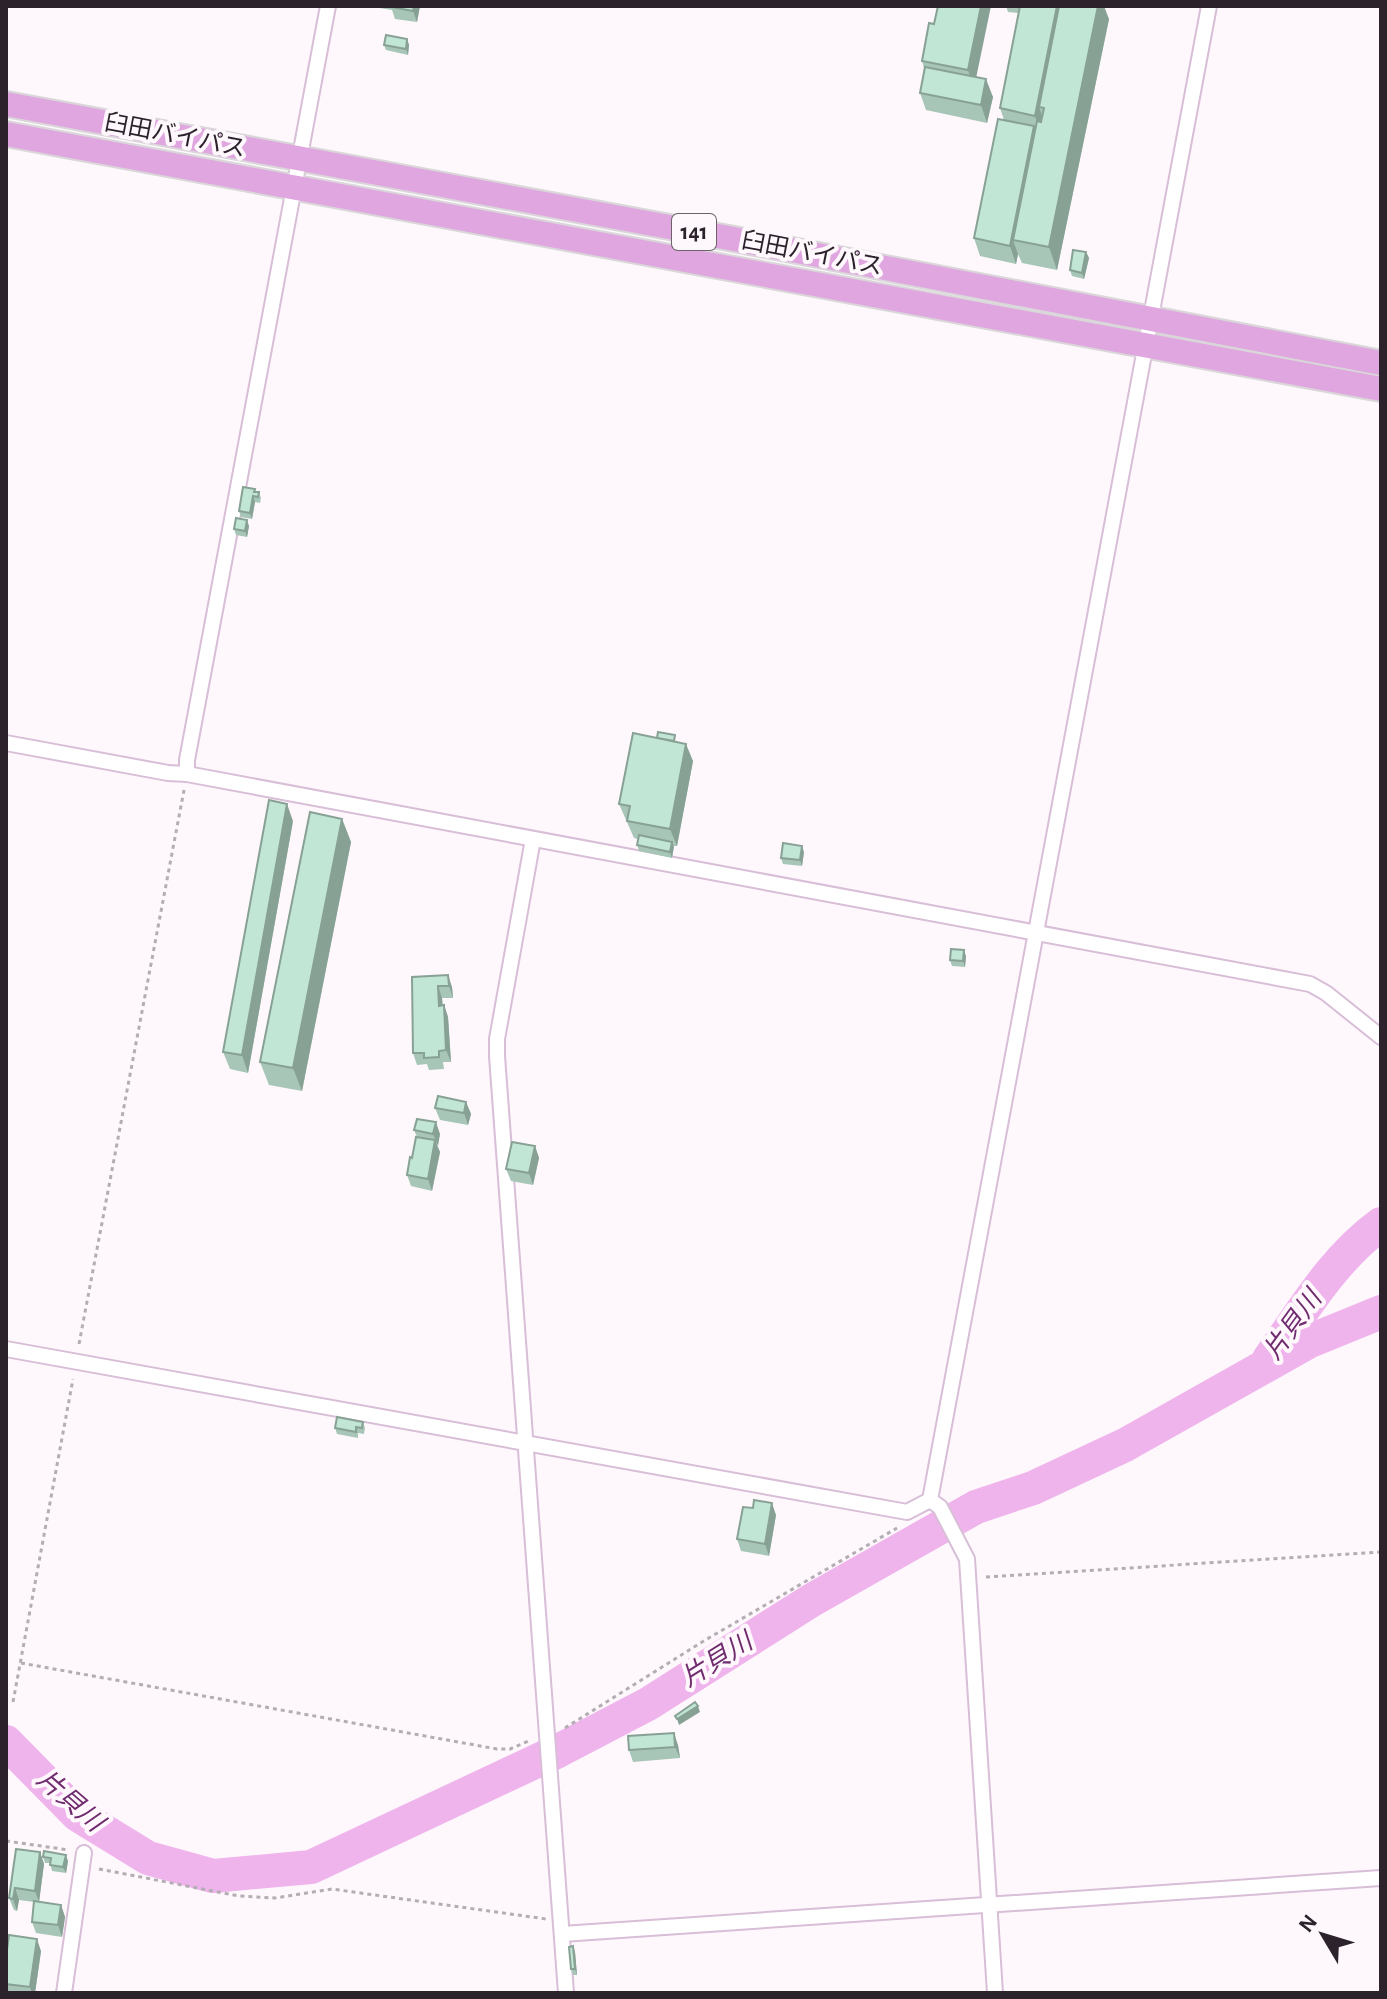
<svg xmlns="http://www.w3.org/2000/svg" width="1387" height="1999" font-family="'Alegreya Sans','Noto Sans JP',sans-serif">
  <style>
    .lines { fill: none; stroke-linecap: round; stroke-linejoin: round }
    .river { stroke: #f0b4ed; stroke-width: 34 }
    .minor-casing { stroke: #d8bed7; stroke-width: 18 }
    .trunk-casing { stroke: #d9d7d9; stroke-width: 28 }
    .path { stroke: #b4adb3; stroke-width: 3; stroke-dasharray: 4 4; stroke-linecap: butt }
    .minor { stroke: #fff; stroke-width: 14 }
    .trunk { stroke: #e0a6df; stroke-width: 24 }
    .wall { fill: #a7c6b7 }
    .shaded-wall { fill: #88a195 }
    .building { fill: #c2e6d5; stroke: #88a195; stroke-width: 2 }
    .labels { text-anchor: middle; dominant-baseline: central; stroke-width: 8; stroke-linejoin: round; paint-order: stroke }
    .shield { fill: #fef8fd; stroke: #6b626a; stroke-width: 2 }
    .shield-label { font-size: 22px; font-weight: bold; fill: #2c222b }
    .street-label { font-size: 24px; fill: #2c222b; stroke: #fef8fd }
    .water-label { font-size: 26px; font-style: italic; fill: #6f2b6e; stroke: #fef8fd }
  </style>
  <rect width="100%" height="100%" fill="#fef8fd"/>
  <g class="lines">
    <!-- river -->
    <g class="river">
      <path d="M1269,1359c34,-48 64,-100 112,-135"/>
      <polyline points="6,1742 78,1815 148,1858 213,1876 311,1867 558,1751 648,1704 812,1600 976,1507 1033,1488 1125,1445 1310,1341 1381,1312"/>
    </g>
    <defs>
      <g id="minor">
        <polyline points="6,743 168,773 187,774 1310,984 1326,993 1381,1037"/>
        <polyline points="187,774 187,760 328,6"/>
        <polyline points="533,839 497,1039 497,1056 566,1993"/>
        <polyline points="6,1349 907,1512 930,1500 1209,6"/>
        <polyline points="930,1500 940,1507 967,1559 995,1993"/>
        <polyline points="562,1934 1381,1878"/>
        <polyline points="64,1993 84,1853"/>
      </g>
      <g id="trunk">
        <polyline points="6,104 734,239 1381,363"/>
        <polyline points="6,134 1381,389"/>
      </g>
    </defs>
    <!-- minor casing -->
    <use href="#minor" class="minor-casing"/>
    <!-- trunk casing -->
    <use href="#trunk" class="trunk-casing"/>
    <!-- path -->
    <g class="path">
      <polyline points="79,1344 184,790"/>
      <polyline points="986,1577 1381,1552"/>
      <polyline points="21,1663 497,1749 510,1749 531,1740"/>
      <polyline points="13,1702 73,1379"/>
      <polyline points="565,1728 702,1642 897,1528"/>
      <polyline points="6,1841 69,1850"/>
      <polyline points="99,1869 239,1896 275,1898 332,1889 546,1919"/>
    </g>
    <!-- minor -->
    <use href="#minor" class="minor"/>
    <!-- trunk -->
    <use href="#trunk" class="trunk"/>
  </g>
  <!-- wall -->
  <g class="wall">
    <polygon points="367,6 420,6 417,22 395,19 392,10"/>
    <polygon points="1006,6 1020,6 1019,13 1008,12"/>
    <polygon points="1109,19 1057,270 1022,263 1018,254 1016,264 980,256 974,238 1004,120 1000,108"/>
    <polygon points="934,24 993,97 987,123 926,110 920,93 924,68 922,61"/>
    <polygon points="407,39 409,45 408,55 386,50 384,45"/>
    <polygon points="1086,252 1089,258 1084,279 1072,276 1070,270"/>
    <polygon points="255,489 256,492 259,492 261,498 260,503 255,502 252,519 241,517 239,511"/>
    <polygon points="249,526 247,537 236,535 234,529"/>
    <polygon points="677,741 693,761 677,846 673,846 672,858 639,851 637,845 638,839 634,838 619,804"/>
    <polygon points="342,819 351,842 302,1091 269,1085 260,1062"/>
    <polygon points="293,821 248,1073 230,1069 223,1052"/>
    <polygon points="804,852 802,866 783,864 781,858"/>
    <polygon points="966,956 965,967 952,966 950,960"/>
    <polygon points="412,977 452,987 453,998 442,998 443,1005 444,1005 448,1017 451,1062 443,1062 444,1069 429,1070 427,1064 417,1065 413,1053"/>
    <polygon points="466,1102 471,1114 468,1125 440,1120 435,1108"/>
    <polygon points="414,1130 440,1134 437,1146 440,1152 432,1191 411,1186 407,1175 417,1137"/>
    <polygon points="535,1146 539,1158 533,1185 511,1181 506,1169"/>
    <polygon points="363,1422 365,1428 364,1434 358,1433 358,1438 337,1434 335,1428"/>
    <polygon points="753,1508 776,1515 769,1556 741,1551 737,1539"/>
    <polygon points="678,1745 680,1758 633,1762 629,1750"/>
    <polygon points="16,1849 40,1852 44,1864 39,1902 61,1905 65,1917 62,1937 36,1933 32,1922 34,1902 19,1900 17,1911 14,1910 9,1898"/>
    <polygon points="43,1857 68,1861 66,1873 52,1871 50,1863 45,1863"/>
    <polygon points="573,1946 575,1952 577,1975 573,1975 571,1969"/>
    <polygon points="41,1951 35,1993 6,1993 6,1957"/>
  </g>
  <!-- shaded-wall -->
  <g class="shaded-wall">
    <polygon points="414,6 420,6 417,22 413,11"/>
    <polygon points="981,6 991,6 974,88 968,70"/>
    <polygon points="1057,6 1064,6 1039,107 1044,121 1041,134 1035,116"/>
    <polygon points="1098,6 1104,6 1109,19 1057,270 1049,247"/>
    <polygon points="407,39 409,45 408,55 406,49"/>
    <polygon points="986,79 993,97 987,123 981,105"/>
    <polygon points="1034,126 1040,144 1013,240 1018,254 1016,264 1010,246"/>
    <polygon points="1086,252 1089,258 1084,279 1082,273"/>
    <polygon points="253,496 255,502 252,519 250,513"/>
    <polygon points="247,520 249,526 247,537 245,531"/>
    <polygon points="686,744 693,761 677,846 670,829"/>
    <polygon points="287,804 293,821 248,1073 242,1055"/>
    <polygon points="342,819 351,842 302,1091 293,1068"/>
    <polygon points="672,842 674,847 672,858 670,852"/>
    <polygon points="802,846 804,852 802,866 800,860"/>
    <polygon points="964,950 966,956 965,967 963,961"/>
    <polygon points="448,975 452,987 453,998 449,986"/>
    <polygon points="438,986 442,998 443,1017 439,1006"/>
    <polygon points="444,1005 448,1017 451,1062 446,1050"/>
    <polygon points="466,1102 471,1114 468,1125 464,1113"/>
    <polygon points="436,1122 440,1134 438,1146 433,1134"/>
    <polygon points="435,1140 440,1152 432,1191 428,1179"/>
    <polygon points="535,1146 539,1158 533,1185 529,1173"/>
    <polygon points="772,1503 776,1515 769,1556 765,1544"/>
    <polygon points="698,1706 700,1712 679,1725 677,1719"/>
    <polygon points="674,1733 678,1745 680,1758 675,1747"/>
    <polygon points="40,1852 44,1864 39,1902 35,1891"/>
    <polygon points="66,1855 68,1861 66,1873 63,1867"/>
    <polygon points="15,1888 19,1900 17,1911 13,1899"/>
    <polygon points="61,1905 65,1917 62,1937 58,1925"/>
    <polygon points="37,1939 41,1951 35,1993 32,1993 30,1987"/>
    <polygon points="573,1946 575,1952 577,1975 575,1969"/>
  </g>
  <!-- building -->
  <g class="building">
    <polygon points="391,6 414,6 413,11 391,7"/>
    <polygon points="938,6 981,6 968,70 922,61 929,23 934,24"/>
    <polygon points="1020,6 1057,6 1035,116 1000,108"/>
    <polygon points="1059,6 1098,6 1049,247 1013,240 1037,121 1041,122 1044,108 1039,107"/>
    <polygon points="386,35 407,39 406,49 384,45"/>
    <polygon points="925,67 986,79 981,105 920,93"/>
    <polygon points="998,119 1034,126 1010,246 974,238"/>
    <polygon points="1073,250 1086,252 1082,273 1070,270"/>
    <polygon points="243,487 255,489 254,492 259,492 258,497 253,496 250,513 239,511"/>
    <polygon points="236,518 247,520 245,531 234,529"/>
    <polygon points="658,732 675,735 674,741 657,738"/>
    <polygon points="633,733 686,744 670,829 627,821 630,806 619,804"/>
    <polygon points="269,800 287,804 242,1055 223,1052"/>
    <polygon points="310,812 342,819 293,1068 260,1062"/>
    <polygon points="639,835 672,842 670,852 637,845"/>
    <polygon points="783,843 802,846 800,860 781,858"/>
    <polygon points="951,949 964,950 963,961 950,960"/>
    <polygon points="448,975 449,986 438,986 439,1006 444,1005 446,1050 439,1051 439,1057 424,1058 424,1053 413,1053 412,977"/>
    <polygon points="438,1096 466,1102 464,1113 435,1108"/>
    <polygon points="417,1119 436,1122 433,1134 414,1130"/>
    <polygon points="416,1137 435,1140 428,1179 407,1175 410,1157 412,1158"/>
    <polygon points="512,1142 535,1146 529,1173 506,1169"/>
    <polygon points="337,1417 363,1422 362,1428 356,1427 356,1432 335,1428"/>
    <polygon points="754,1500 772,1503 765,1544 737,1539 743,1507 753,1508"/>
    <polygon points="695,1702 698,1706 677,1719 675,1716"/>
    <polygon points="674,1733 675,1747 629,1750 628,1736"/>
    <polygon points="16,1849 40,1852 35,1891 15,1888 13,1899 9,1898"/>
    <polygon points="44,1851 66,1855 63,1867 50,1865 51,1858 43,1857"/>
    <polygon points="34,1901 61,1905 58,1925 32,1922"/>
    <polygon points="9,1935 37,1939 30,1987 6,1984 6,1957"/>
    <polygon points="573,1946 575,1969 571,1969 569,1947"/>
  </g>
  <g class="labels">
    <!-- shield labels -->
    <rect class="shield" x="672" y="214" width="44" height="36" rx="6"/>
    <g class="shield-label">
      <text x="694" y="232">141</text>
    </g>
    <!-- street labels -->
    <g class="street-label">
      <text transform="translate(175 136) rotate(11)">臼田バイパス</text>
      <text transform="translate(812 254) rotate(11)">臼田バイパス</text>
    </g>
    <!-- water labels -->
    <g class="water-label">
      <text transform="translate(1293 1325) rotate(-54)">片貝川</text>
      <text transform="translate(717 1660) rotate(-32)">片貝川</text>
      <text transform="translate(70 1801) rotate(41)">片貝川</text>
    </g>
  </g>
  <!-- border -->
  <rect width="1387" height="1999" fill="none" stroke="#2c222b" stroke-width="16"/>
  <!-- north arrow -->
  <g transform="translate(1323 1935) rotate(308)" stroke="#fef8fd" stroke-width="6" paint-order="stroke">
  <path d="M0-6L14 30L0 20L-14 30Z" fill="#2c222b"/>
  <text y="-12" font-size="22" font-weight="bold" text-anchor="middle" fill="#2c222b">N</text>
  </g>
</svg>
